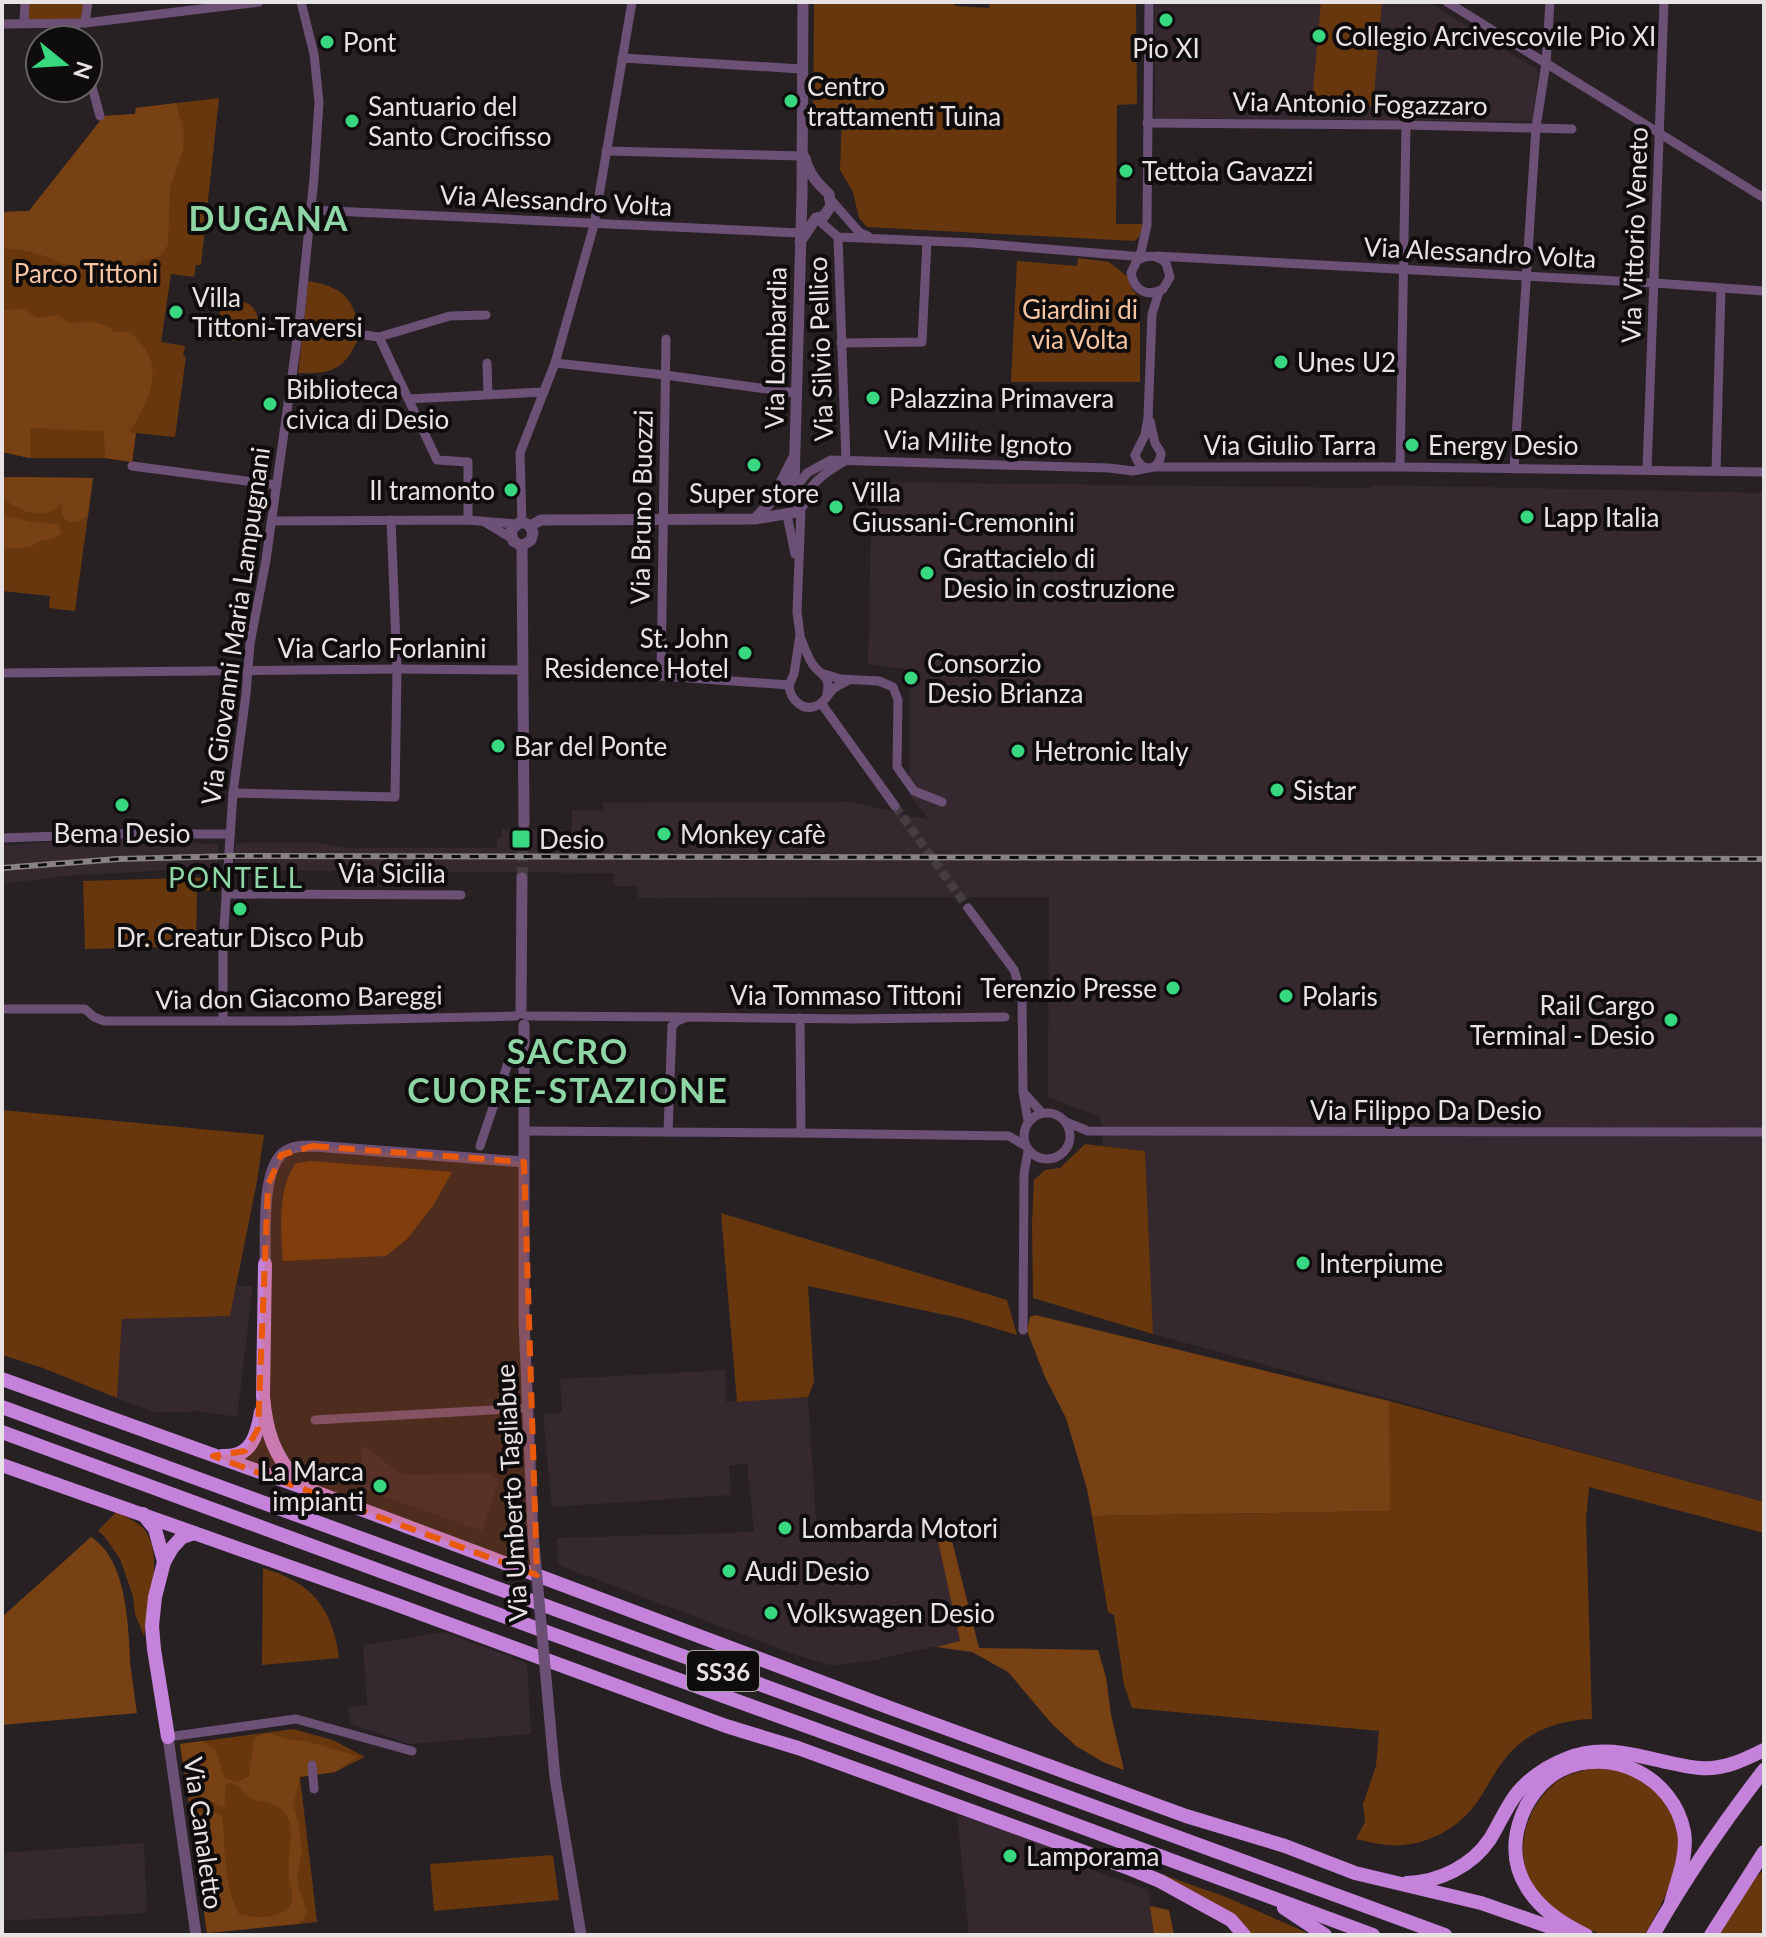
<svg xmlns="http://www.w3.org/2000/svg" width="1766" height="1937" font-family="Lato,sans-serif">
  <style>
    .built { fill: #35282e }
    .green { fill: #68370d }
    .forest { fill: #774114 }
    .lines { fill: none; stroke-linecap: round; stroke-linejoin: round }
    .minor-tunnel { stroke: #453e41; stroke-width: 9; stroke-dasharray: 9 4.5; stroke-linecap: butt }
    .tertiary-tunnel { stroke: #453e41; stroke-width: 11; stroke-dasharray: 11 5.5; stroke-linecap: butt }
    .minor { stroke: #6c5076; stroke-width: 9 }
    .tertiary { stroke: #6c5076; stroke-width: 11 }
    .trunk { stroke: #c482da; stroke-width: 14 }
    .rail-casing { stroke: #888285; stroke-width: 6 }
    .rail { stroke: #0f0c0d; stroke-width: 3; stroke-dasharray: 9; stroke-linecap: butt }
    .tertiary-bridge { stroke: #6c5076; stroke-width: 11 }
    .marked { fill: #e8590c; fill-opacity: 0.2; stroke: #e8590c; stroke-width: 6; stroke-dasharray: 16 10; stroke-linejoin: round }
    .poi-dot { fill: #37d880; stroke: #0f0c0d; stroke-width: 3 }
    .labels { text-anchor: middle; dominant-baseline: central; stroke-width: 8; stroke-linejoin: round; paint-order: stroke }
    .shield { fill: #0f0c0d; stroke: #a6a2a4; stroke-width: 2 }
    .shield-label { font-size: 24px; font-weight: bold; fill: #e7e2e4 }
    .poi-label { font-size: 26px; fill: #e7e2e4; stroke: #0f0c0d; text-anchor: start }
    .street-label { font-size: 26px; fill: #e7e2e4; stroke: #0f0c0d }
    .park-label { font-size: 26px; fill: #f7c5a2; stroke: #0f0c0d }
    .neighbourhood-label { font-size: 28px; letter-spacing: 2px; fill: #8ed6a5; stroke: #0f0c0d }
    .district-label { font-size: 34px; font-weight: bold; letter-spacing: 2px; fill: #8ed6a5; stroke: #0f0c0d }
  </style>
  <rect width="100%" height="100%" fill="#282124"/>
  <!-- built -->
  <g class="built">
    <polygon points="1155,2 1429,2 1538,70 1533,121 1155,118"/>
    <polygon points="872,482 1366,488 1376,485 1764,493 1764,1502 1153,1334 1145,1151 1103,1146 1100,1117 1048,1097 1049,897 638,898 637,886 614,886 613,873 240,870 239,867 236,867 235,845 244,843 320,843 350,848 497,848 497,838 502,837 502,829 541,829 541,837 546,837 546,848 571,848 572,810 603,811 603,803 853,802 929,820 909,794 910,670 868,664"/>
    <polygon points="116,836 144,837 218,845 218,867 65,876 2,884 2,846"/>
    <polygon points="237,1286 253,1286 237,1417 201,1411 156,1413 117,1398 122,1319 229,1316"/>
    <polygon points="725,1370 726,1402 808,1397 817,1535 934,1523 960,1641 874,1660 833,1666 802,1657 558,1565 557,1538 754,1532 747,1463 729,1466 731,1495 552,1507 543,1414 562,1412 560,1379"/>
    <polygon points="364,1446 403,1475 490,1474 499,1479 482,1531 363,1489 361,1450"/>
    <polygon points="444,1632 527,1663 531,1734 409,1744 351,1724 348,1708 367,1705 363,1645"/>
    <polygon points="957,1814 1053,1847 1051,1855 1148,1890 1154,1935 969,1935"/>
    <polygon points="144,1843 147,1913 2,1921 2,1853"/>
  </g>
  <!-- green -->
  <g class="green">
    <polygon points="25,2 88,2 85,23 24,23"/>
    <polygon points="814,2 954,2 955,6 989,8 990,2 1136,2 1137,104 1117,105 1116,224 1143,224 1139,237 1134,241 867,227 859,218 853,192 840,170 842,113 813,111"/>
    <polygon points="1321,2 1382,2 1373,106 1312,101"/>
    <polygon points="219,98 201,265 196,265 194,277 171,274 161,342 185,346 183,356 186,357 175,437 136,433 132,462 105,458 30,458 2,452 2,212 29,211 104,116 135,114 136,108"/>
    <polygon points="1078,258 1109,262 1128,277 1131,288 1140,298 1140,382 1011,382 1017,261 1077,266"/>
    <path d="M308,281c32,5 46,16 51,49l-55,-8z"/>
    <circle cx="238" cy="321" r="20"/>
    <path d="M303,332l55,7c-14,32 -28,35 -60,34z"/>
    <polygon points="2,477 93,478 75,611 49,608 50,596 2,591"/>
    <polygon points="217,877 216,890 197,890 196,946 85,949 83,881"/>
    <polygon points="2,1110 264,1135 257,1181 230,1316 122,1319 117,1398 43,1368 2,1355"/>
    <polygon points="1085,1144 1145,1151 1153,1334 1033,1298 1032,1222 1034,1180 1045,1170 1060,1168"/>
    <path d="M312,1161l140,11 -19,34 -26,33 -21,17 -103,5c-2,-33 -6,-71 13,-98z"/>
    <polygon points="721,1213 1007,1300 1017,1335 960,1318 808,1286 814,1382 808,1397 737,1402"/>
    <path d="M1389,1401l375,101v31l-175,-46 -3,32 6,200c-32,1 -62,11 -84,36 -15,17 -23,39 -38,56 -20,23 -53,37 -83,34 -11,-1 -21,-4 -31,-6l9,-17 -2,-18 13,-38 3,-35 -247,-23 -8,-23 -10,-70 -6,-3 -16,-96 297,-5z"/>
    <path d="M116,1512c9,4 21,10 28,17 20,25 5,78 0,107l-9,-22 -2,-18 -13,-37 -15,-22 -7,-6z"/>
    <path d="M263,1568c49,15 69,39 76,90l-77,7z"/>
    <polygon points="293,1729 333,1740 365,1757 335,1772 300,1777 317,1922 207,1933 180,1744"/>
    <path d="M1595,1768c8,1 17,1 25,3 34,8 61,42 59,78 -1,27 -21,62 -34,86 -14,0 -31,2 -44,-1 -26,-9 -54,-26 -69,-50 -19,-34 -6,-77 23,-101 11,-9 26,-12 40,-15z"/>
    <polygon points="553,1855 559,1900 434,1911 430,1864"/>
    <polygon points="1764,1870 1764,1935 1718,1935 1755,1878"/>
    <polygon points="1161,1874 1226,1897 1312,1935 1251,1935 1223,1910"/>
  </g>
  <!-- forest -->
  <g class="forest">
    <path d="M176,103l8,30 -1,17 -13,38 -2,57 -8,11 -24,6 -15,16c-16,0 -23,-3 -36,-13 -18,4 -29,-5 -46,-11 -11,-3 -22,-5 -33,-6l-4,4v-40l27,-1 75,-95 31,-2 1,-6z"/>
    <path d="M2,308l4,2 18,-1 13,9 20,-3 13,8 22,-1 16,4 7,6h15c6,6 13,13 17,20 15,27 -3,58 -18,80l7,1 -4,29 -27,-4 -1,-27 -74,-3v30l-28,-6z"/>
    <path d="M6,477l87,1 -5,38 -11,6h-8l-7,-6v-15c-3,3 -6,8 -10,10 -16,8 -38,-3 -50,-14v-13z"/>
    <polygon points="2,515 31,522 59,524 61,533 53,539 41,541 30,547 2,549"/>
    <polygon points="1035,1315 1389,1401 1390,1511 1092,1516 1087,1489 1066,1418 1045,1377 1027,1331 1030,1317"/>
    <polygon points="947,1521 979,1648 1098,1650 1106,1677 1111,1715 1124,1770 1103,1762 1076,1746 1052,1724 1008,1672 972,1652 936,1647 960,1641 934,1523"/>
    <path d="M91,1537c38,24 37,93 40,133 2,15 4,29 6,43l-135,12v-108z"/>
    <path d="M268,1733l18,6 19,2 53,15 -23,16 -35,5 -7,29 6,18 3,28 -5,26 2,11 8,22 -3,8 -6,5 -91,9 -17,-118c13,-3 22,-9 32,2 4,33 1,67 17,97 14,4 45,7 52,-11 3,-8 -1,-17 -2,-25 -1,-6 0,-13 0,-19 0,-16 7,-35 -6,-48 -11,-13 -24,-7 -34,-14 -9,-6 -9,-13 -20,-14l-4,3v19l-3,2 -21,-11 -15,-13 -6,-39 23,-3 13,9 8,26 3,3 11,3 11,-6 5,-38z"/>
    <polygon points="1150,1906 1169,1910 1174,1935 1154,1935"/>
  </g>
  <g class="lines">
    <!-- minor-tunnel -->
    <polyline class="minor-tunnel" points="895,806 968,908"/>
    <!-- tertiary-tunnel -->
    <polyline class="tertiary-tunnel" points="522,878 524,823"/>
    <!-- minor -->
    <g class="minor">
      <polyline points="1447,2 1764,198"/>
      <polyline points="24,23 25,2"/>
      <polyline points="74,23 79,40"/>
      <polyline points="85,23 88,2"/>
      <polyline points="2,24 85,23 259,2"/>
      <polyline points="622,58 801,69"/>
      <polyline points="88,72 100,116"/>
      <polyline points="1147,123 1406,125 1572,129"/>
      <polyline points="606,151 802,156"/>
      <polyline points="831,200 859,232 868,236"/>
      <polyline points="311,210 800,233"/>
      <polyline points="816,218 838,237 974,243 1144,257"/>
      <polyline points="838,237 846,461"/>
      <polyline points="1156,256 1655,283 1764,291"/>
      <path d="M1138,260c10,-6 19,-5 28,3l4,14 -7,12c-16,9 -29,1 -32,-16l10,-21 6,-27 2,-223"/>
      <polyline points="299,326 379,337 437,460 468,462 468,520"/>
      <polyline points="379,337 450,316 486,315"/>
      <polyline points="841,343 922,342 927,241"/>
      <polyline points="487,363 488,394"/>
      <polyline points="555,363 665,375 796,393"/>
      <polyline points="408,399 544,392"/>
      <polyline points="1135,455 1145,435 1148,418 1152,314 1159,292"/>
      <path d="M1135,455c5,18 25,17 26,-2l-6,-10 -5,-22"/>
      <polyline points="132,466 277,485"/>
      <polyline points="1153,467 1400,467 1764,472"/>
      <polyline points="1400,467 1406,125"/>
      <polyline points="1514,469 1536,127 1546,63 1550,2"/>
      <polyline points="1647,470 1664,2"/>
      <polyline points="1716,471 1721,288"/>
      <polyline points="797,486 807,473 831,460 1109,468 1133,471 1148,468"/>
      <path d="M804,497c11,-17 22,-25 39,-35"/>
      <polyline points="787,515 795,554"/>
      <polyline points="272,521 468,520 516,524"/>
      <polyline points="486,523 511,538"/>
      <polyline points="522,523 520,453 555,363 594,225 632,2"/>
      <path d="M801,639c3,8 7,18 12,26 9,12 18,10 14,29"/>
      <polyline points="2,673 397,669 522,670"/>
      <polyline points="548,673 661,676 789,685"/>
      <polyline points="824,674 841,679 879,681 893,687 898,700 897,767 914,791 942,802"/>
      <polyline points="661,676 666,339"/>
      <polyline points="789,685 794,674 800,635 797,612 801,508"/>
      <path d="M789,685c1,15 15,29 31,19 6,-4 8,-10 13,-15 5,-4 11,-6 16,-9"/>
      <polyline points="821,703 895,806"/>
      <polyline points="233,793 395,797 397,669 391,520"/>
      <polyline points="2,838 118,834 230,834"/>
      <polyline points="226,894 461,895"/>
      <polyline points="968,908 1014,970 1022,995 1023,1092 1028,1121"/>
      <polyline points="2,1009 85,1009 94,1017 104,1021 292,1021 516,1016"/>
      <polyline points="527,1016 683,1017"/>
      <polyline points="800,1018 801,1133"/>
      <polyline points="223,1020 223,942 233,793 246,694 250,644 266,560 299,326 314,178 319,102 314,54 301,2"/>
      <polyline points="672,1026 677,1021 687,1017 853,1019 1005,1017"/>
      <polyline points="1023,1092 1042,1113"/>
      <circle cx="1047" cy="1136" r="23"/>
      <polyline points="1066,1122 1088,1131 1764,1132"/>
      <polyline points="524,1131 801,1133 1009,1136 1024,1145"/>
      <polyline points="668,1132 672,1026"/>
      <polyline points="480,1146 508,1063 517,1057 525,1058"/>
      <polyline points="1023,1330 1024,1174 1028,1151"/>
      <polyline points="315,1420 527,1408"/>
      <polyline points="168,1737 296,1719 412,1751"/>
      <polyline points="312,1765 314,1789"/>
    </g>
    <!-- tertiary -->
    <g class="tertiary">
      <path d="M800,242l16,-24 8,-2 7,-10 -2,-12c-12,-11 -20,-20 -24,-36"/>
      <polyline points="794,484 802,196 803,2"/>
      <polyline points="756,518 773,499 793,459"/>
      <polyline points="530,526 541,520 755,519 797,512 804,503 802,492 794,484 784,484 780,487"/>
      <polyline points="522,546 524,823"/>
      <polyline points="522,546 513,541 511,530 519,523 525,523 530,526"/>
      <polyline points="522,546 531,540 533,533 530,526"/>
      <polyline points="521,1013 522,878"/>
      <polyline points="524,1025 524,1320 533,1534"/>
      <path d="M265,1264c1,-28 -4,-93 18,-111 9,-7 19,-7 30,-7l211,16"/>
      <polyline points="548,1700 555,1778 581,1935"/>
      <polyline points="168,1737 196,1935"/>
    </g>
    <!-- trunk -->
    <g class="trunk">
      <path d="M265,1264l-2,132c3,37 11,59 36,88"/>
      <polyline points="2,1379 302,1487 893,1709 1186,1816 1285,1846 1355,1873 1481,1903 1573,1935"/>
      <polyline points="2,1407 1445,1935"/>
      <polyline points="2,1432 541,1630 903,1761 1373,1935"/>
      <path d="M222,1456c29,2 35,-20 39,-44"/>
      <polyline points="2,1465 392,1603 726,1726 798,1748 1131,1869 1160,1881 1231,1920 1244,1935"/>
      <polyline points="143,1514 155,1529 164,1562"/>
      <polyline points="168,1737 154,1649 152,1626 155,1597 164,1562 172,1548 182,1537 194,1533"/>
      <path d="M1407,1883c32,-1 65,-17 83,-44 10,-16 17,-34 28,-47 14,-16 31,-27 50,-34 44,-18 88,6 132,10 23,2 44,-8 64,-18"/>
      <polyline points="1284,1908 1325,1935"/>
      <path d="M1586,1935c-50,-23 -86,-63 -64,-120 7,-18 21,-36 39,-45 50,-24 113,7 123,62 4,23 -7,49 -13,71"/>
      <path d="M1653,1935c33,-58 70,-112 111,-165"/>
      <polyline points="1711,1935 1764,1852"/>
    </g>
    <defs>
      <polyline id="rail" points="2,868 118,859 235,856 1764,859"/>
    </defs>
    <!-- rail casing -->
    <use href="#rail" class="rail-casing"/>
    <!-- rail -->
    <use href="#rail" class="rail"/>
    <!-- tertiary-bridge -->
    <polyline class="tertiary-bridge" points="533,1534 548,1700"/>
  </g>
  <!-- marked area -->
  <path class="marked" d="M313,1146l211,16 13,413 -324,-119 32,-5 13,-22 10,-244 13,-30z"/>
  <!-- markers -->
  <g class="poi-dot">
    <circle cx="1166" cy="20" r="8"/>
    <circle cx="1319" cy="36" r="8"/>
    <circle cx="327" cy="42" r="8"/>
    <circle cx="791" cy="101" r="8"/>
    <circle cx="352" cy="121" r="8"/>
    <circle cx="1126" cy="171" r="8"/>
    <circle cx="176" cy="312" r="8"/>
    <circle cx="1281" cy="362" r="8"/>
    <circle cx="873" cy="398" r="8"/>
    <circle cx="270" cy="404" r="8"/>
    <circle cx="1412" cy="445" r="8"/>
    <circle cx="754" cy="465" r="8"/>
    <circle cx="511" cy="490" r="8"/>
    <circle cx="836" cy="507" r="8"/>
    <circle cx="1527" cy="517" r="8"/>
    <circle cx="927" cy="573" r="8"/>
    <circle cx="745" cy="653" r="8"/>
    <circle cx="911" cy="678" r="8"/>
    <circle cx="498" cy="746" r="8"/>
    <circle cx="1018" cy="751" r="8"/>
    <circle cx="1277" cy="790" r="8"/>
    <circle cx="122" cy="805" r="8"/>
    <circle cx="664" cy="834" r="8"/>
    <rect x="511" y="829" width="20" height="20" rx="4"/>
    <circle cx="240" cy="909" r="8"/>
    <circle cx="1173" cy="988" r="8"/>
    <circle cx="1286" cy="996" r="8"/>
    <circle cx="1671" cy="1020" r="8"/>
    <circle cx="1303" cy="1263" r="8"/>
    <circle cx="380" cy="1486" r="8"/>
    <circle cx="785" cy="1528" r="8"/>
    <circle cx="729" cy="1571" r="8"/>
    <circle cx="771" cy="1613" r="8"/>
    <circle cx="1010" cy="1856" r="8"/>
  </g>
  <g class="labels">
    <!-- shield labels -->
    <rect class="shield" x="687" y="1651" width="72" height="40" rx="6"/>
    <g class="shield-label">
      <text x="723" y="1671">SS36</text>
    </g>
    <!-- poi labels -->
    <g class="poi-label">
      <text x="1335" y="36">Collegio Arcivescovile Pio XI</text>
      <text x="343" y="42">Pont</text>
      <text x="1166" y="48" text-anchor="middle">Pio XI</text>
      <text x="807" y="86">Centro<tspan x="807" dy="30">trattamenti Tuina</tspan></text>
      <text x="368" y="106">Santuario del<tspan x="368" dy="30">Santo Crocifisso</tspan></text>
      <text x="1142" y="171">Tettoia Gavazzi</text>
      <text x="192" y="297">Villa<tspan x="192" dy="30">Tittoni-Traversi</tspan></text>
      <text x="1297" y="362">Unes U2</text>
      <text x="286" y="389">Biblioteca<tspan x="286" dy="30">civica di Desio</tspan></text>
      <text x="889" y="398">Palazzina Primavera</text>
      <text x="1428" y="445">Energy Desio</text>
      <text x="495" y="490" text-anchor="end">Il tramonto</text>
      <text x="852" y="492">Villa<tspan x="852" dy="30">Giussani-Cremonini</tspan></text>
      <text x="754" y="493" text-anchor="middle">Super store</text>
      <text x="1543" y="517">Lapp Italia</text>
      <text x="943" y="558">Grattacielo di<tspan x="943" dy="30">Desio in costruzione</tspan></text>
      <text x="729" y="638" text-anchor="end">St. John<tspan x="729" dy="30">Residence Hotel</tspan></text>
      <text x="927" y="663">Consorzio<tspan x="927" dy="30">Desio Brianza</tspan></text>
      <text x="514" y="746">Bar del Ponte</text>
      <text x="1034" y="751">Hetronic Italy</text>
      <text x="1293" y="790">Sistar</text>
      <text x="122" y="833" text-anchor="middle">Bema Desio</text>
      <text x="680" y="834">Monkey cafè</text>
      <text x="539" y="839">Desio</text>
      <text x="240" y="937" text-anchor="middle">Dr. Creatur Disco Pub</text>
      <text x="1157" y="988" text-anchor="end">Terenzio Presse</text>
      <text x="1302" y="996">Polaris</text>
      <text x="1655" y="1005" text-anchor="end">Rail Cargo<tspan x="1655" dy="30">Terminal - Desio</tspan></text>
      <text x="1319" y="1263">Interpiume</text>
      <text x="364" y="1471" text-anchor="end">La Marca<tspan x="364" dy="30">impianti</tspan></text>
      <text x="801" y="1528">Lombarda Motori</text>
      <text x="745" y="1571">Audi Desio</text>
      <text x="787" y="1613">Volkswagen Desio</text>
      <text x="1026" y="1856">Lamporama</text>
    </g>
    <!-- street labels -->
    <g class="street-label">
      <text transform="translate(1360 103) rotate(1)">Via Antonio Fogazzaro</text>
      <text transform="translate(556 200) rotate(3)">Via Alessandro Volta</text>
      <text transform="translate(1634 235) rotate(-88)">Via Vittorio Veneto</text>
      <text transform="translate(1480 252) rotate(3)">Via Alessandro Volta</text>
      <text transform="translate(775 348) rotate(-89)">Via Lombardia</text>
      <text transform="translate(820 349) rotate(-92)">Via Silvio Pellico</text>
      <text transform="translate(978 442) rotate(2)">Via Milite Ignoto</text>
      <text x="1290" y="445">Via Giulio Tarra</text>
      <text transform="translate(641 507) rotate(-89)">Via Bruno Buozzi</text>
      <text transform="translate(235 626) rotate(-82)">Via Giovanni Maria Lampugnani</text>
      <text x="382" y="648">Via Carlo Forlanini</text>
      <text x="392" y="873">Via Sicilia</text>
      <text x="846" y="995">Via Tommaso Tittoni</text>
      <text transform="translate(299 997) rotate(-1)">Via don Giacomo Bareggi</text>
      <text x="1426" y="1110">Via Filippo Da Desio</text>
      <text transform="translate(511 1493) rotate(-93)">Via Umberto Tagliabue</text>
      <text transform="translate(204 1833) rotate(82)">Via Canaletto</text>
    </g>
    <!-- park labels -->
    <g class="park-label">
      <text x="86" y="273">Parco Tittoni</text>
      <text x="1080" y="309">Giardini di<tspan x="1080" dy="30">via Volta</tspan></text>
    </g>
    <!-- neighbourhood labels -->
    <g class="neighbourhood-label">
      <text x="236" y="877">PONTELL</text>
    </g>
    <!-- district labels -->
    <g class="district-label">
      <text x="269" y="217">DUGANA</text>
      <text x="568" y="1050">SACRO<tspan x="568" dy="39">CUORE-STAZIONE</tspan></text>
    </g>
  </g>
  <!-- border -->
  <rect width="1766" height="1937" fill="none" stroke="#e7e2e4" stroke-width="8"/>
  <!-- north arrow -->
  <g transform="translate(64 64) rotate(108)"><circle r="38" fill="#0f0c0d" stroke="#656263" stroke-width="2"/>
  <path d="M0-6L14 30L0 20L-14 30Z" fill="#37d880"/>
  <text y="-12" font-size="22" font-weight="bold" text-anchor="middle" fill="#e7e2e4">N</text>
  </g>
</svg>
